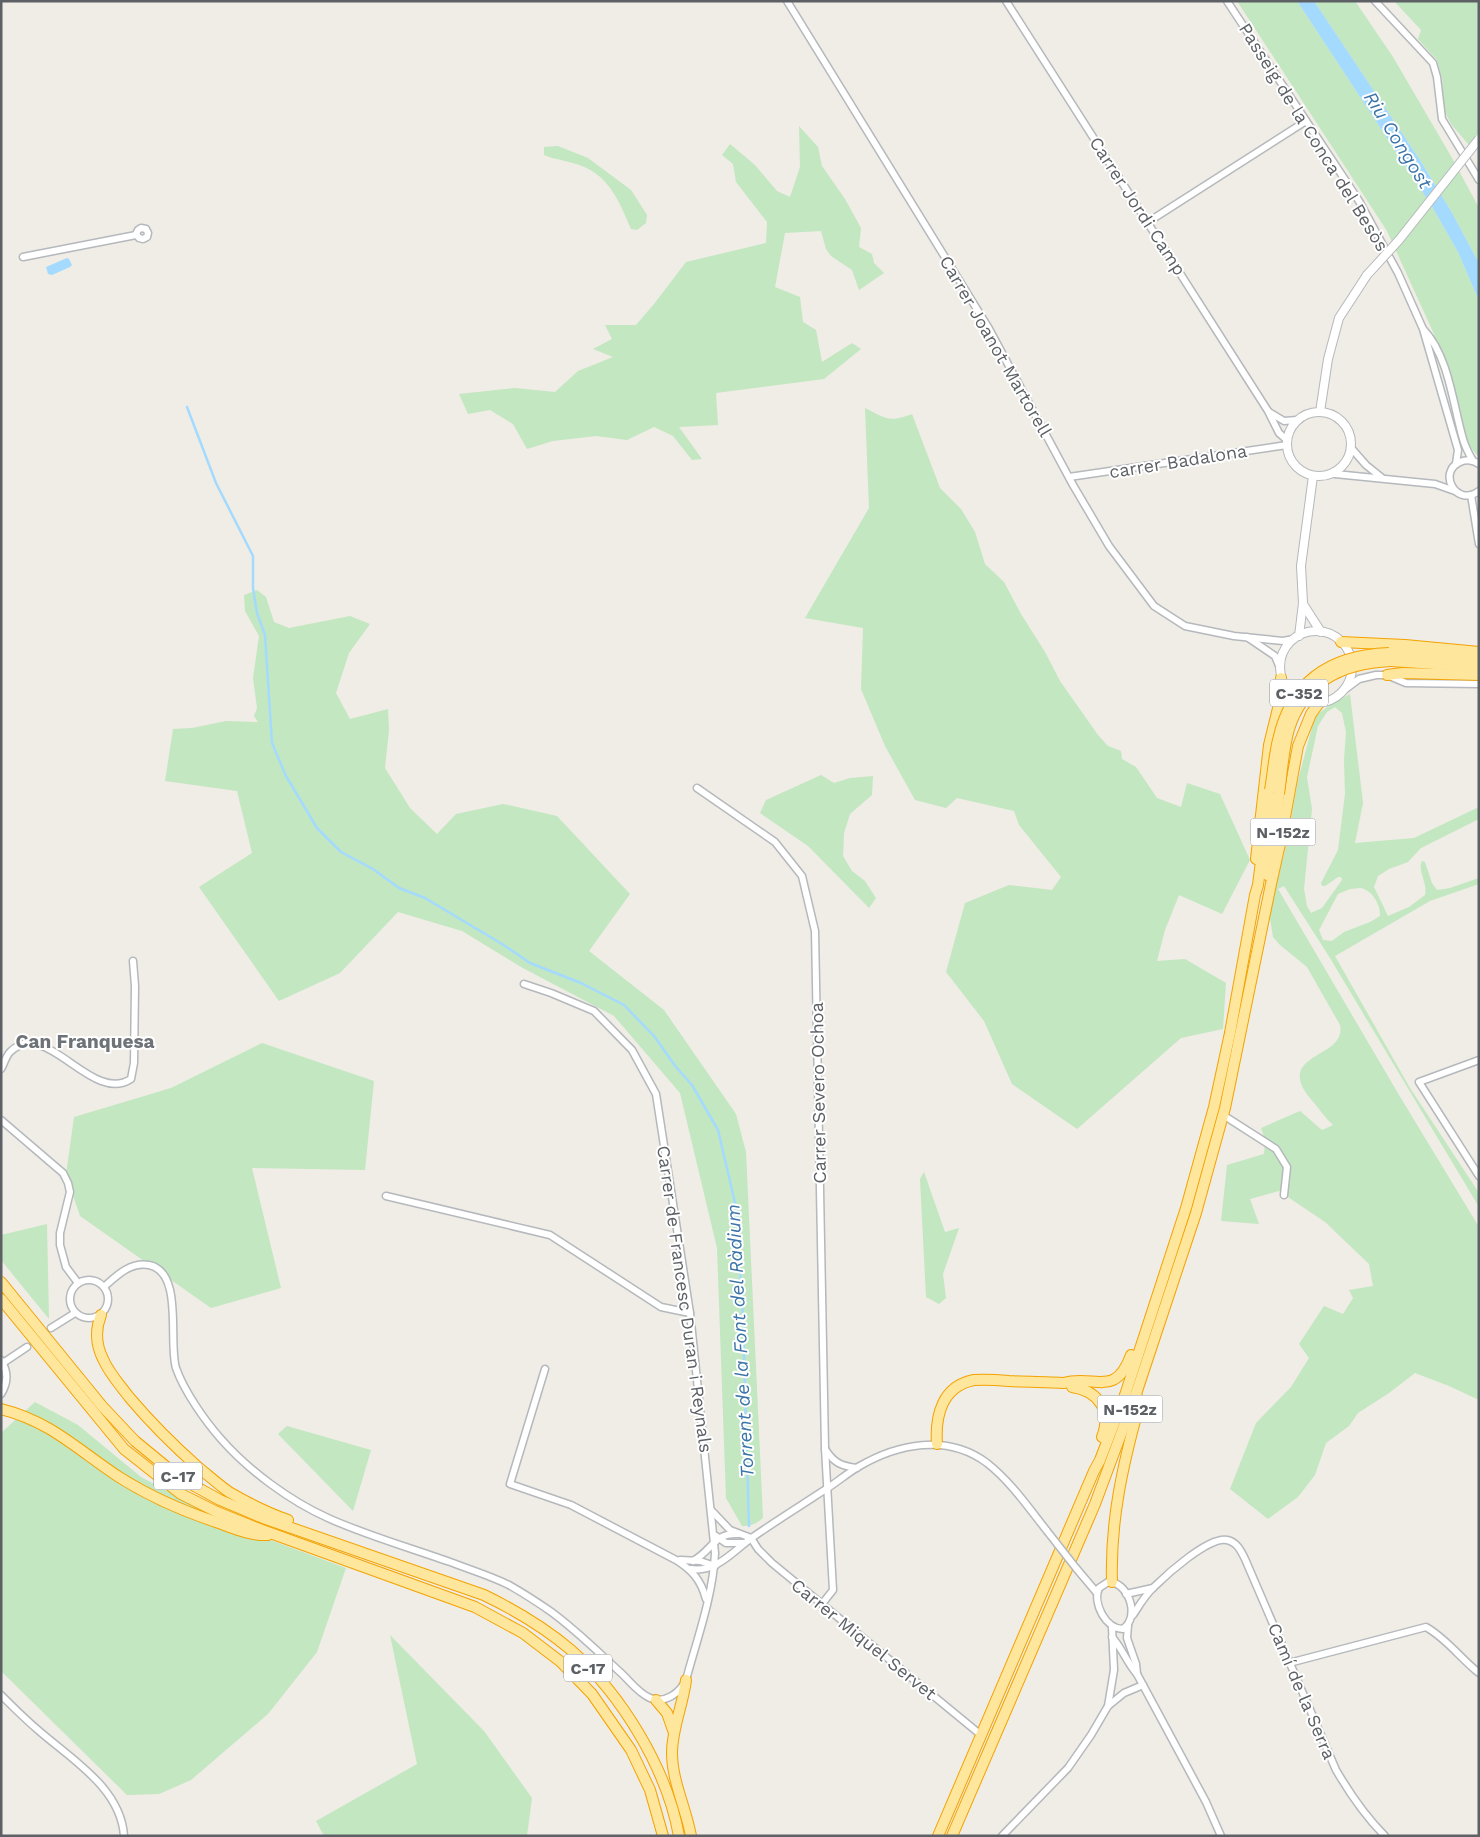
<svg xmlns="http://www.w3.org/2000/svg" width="1480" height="1837" font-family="'Work Sans',sans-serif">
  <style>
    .green { fill: #c2e7c1; fill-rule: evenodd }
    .water { fill: #a5daff }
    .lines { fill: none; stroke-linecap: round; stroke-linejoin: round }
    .stream { stroke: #a5daff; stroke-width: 2.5 }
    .minor-casing { stroke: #b5b8bc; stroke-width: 9 }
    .tertiary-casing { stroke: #b5b8bc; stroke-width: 10 }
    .trunk-casing { stroke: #f4a200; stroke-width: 12 }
    .minor { stroke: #fff; stroke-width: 6 }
    .tertiary { stroke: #fff; stroke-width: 8 }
    .trunk { stroke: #fee69c; stroke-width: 10 }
    .minor-bridge-casing { stroke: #b5b8bc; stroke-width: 9; stroke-linecap: butt }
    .tertiary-bridge-casing { stroke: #b5b8bc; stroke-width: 10; stroke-linecap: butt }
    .trunk-bridge-casing { stroke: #f4a200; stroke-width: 12; stroke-linecap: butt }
    .minor-bridge { stroke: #fff; stroke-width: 6 }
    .tertiary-bridge { stroke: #fff; stroke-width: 8 }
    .trunk-bridge { stroke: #fee69c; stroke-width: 10 }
    .labels { text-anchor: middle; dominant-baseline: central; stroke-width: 4; stroke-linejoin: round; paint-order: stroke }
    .shield { fill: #fff; stroke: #8e9094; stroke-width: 1 }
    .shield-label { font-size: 16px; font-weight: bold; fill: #5d6166 }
    .street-label { font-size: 18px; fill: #5d6166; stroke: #fff }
    .water-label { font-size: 19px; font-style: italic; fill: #3d75aa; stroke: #fff }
    .neighbourhood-label { font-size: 19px; font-weight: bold; fill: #6e7378; stroke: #fff }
  </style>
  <rect width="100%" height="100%" fill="#efede5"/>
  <!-- green -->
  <g class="green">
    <polygon points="1237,1 1297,1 1431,205 1458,252 1479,301 1479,457 1468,445 1434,334 1387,231"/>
    <polygon points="1314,1 1355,1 1393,57 1452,158 1479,208 1479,263 1451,211 1420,160"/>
    <polygon points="1394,1 1479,1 1479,134 1469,145 1451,124 1444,110 1442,78 1437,60 1418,39 1421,30"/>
    <polygon points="799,126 818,147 822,166 845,199 861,228 859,247 872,254 874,263 884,273 859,290 852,270 831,256 826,249 821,231 785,233 775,287 800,297 803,322 816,330 822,362 852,343 861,349 824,379 716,393 718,425 679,427 702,459 692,460 673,436 654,427 627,440 596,436 553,441 527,449 513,424 490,410 468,414 459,394 515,388 555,392 578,371 613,357 593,349 612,339 605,325 636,325 654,304 686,262 766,243 767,222 736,182 733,164 722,155 730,144 755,165 777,191 790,197 800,167"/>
    <path d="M558,146l30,12 43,32 16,25 -1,8 -9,7 -6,-1c-11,-26 -21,-52 -49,-63 -12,-5 -26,-6 -38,-11v-8z"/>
    <path d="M865,408c20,10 24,15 47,6l28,74 21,21 14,23 10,32 19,18 17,32 24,38 15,29 38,54 10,11 13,5 1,8 14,8 21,31 24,9 6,-24 33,11 30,66 -28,54 -43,-19 -14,35 -8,31 28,-2 41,24 -3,46 -42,9 -104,91 -65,-45 -28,-63 -38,-49 19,-69 44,-18 43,5 9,-13 -42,-52 -5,-14 -57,-13 -11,10 -31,-8 -30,-54 -24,-57 2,-61 -58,-10 64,-110z"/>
    <path d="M257,590l9,7 8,25 15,6 61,-12 20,8 -21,29 -13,40 14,26 38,-10 1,21 -4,38 25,40 27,26 19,-20 47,-10 54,12 73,78 -41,57 75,59 72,104 10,38 17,366c-7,6 -12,8 -21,8l-16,-28 -9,-250 -37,-155 -66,-77 -93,-49 -59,-36 -64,-19 -58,61 -61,28 -80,-114 53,-34 -15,-62 -72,-10 8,-52 19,-1 34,-7 32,1 -4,-6 3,-8 -4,-30 6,-42 -14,-25 -1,-16z"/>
    <path d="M1350,694l13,109 -8,40 59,-5 65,-31v12l-58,29 -13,14 -19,7 -11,7 -4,11 14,29 21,-9 16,-12c3,-11 -8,-25 -3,-34l3,1 7,21 5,7 13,-2 29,-10v6l-49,17 -95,55 75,132 69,105v14l-149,-249 -46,-72 -6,3 121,206 80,132v173l-30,-14 -34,-13 -26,20 -31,20 -9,13 -23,17 -11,32 -17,22 -30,22 -38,-30 26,-66 35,-36 18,-29 -10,-14 25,-38 19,8 10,-16 -4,-8 24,-4 -4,-22 -44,-42 -46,-31 -29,8 9,25 -38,-3 6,-56 37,-11 1,-14 -4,-12 39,-17 22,19 11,-5c-7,-6 -12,-14 -18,-21 -4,-5 -9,-10 -12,-16 -18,-35 44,-32 37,-63l-33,-58 -27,-22 -7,-8 -3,-19 1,-19 13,-44 14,-75 17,-64 15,-11zM1335,707l7,6 4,19 -2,28 1,34 -7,56 -17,33 1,3h3l13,-9h3l1,3 -20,28 -11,5 -4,-7 -3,-17 8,-80 -5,-32 11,-51 9,-14zM1361,888c11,2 20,17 19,28l-10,6 -26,10 -12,9 -9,-1 -4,-10 19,-36 12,-5z"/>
    <polygon points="821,775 834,783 850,778 873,776 872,795 850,814 844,833 843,856 852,871 865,881 876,898 869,908 808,846 760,813 766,800"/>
    <polygon points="262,1043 374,1081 365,1170 252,1168 281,1288 211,1308 80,1216 66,1175 74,1117 171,1088"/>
    <polygon points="924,1172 945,1232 959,1228 943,1274 946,1298 939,1304 926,1297 920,1179"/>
    <polygon points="47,1224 49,1319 1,1260 1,1235"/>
    <polygon points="35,1402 78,1425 141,1477 238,1528 346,1568 317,1652 268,1714 191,1780 159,1794 127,1795 1,1671 1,1433"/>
    <polygon points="287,1426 371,1450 353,1511 278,1434"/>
    <polygon points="390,1635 484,1731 532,1798 527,1836 324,1836 316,1821 417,1764"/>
  </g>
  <!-- water -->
  <g class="water">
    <polygon points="1297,1 1314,1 1420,160 1451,211 1479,263 1479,301 1458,252 1431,205"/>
    <polygon points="67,258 69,259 72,265 70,267 52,275 48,274 46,267"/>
  </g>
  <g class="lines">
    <!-- stream -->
    <polyline class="stream" points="187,407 216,483 253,556 253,588 257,613 265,635 272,743 286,776 317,828 341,852 373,869 399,888 425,898 502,944 530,963 581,983 624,1005 654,1036 676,1067 692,1085 718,1130 736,1207 743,1318 749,1526"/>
    <defs>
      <g id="minor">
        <polyline points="787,1 988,327 1073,485 1109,546 1154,606 1185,626 1234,636 1283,641 1294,639"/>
        <polyline points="1006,1 1268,411 1279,433 1287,440"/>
        <polyline points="1227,1 1359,201 1398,273 1423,329 1458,450 1456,464"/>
        <polyline points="1375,1 1433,63 1437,77 1442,119 1479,180"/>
        <polyline points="1148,222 1306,121"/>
        <polyline points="23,257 136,235 136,234 138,230 141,228 146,229 148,233 147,237 143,239 139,238 136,234"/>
        <path d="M1424,330c25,27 29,75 39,109 2,8 6,15 10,22"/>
        <polyline points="1269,412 1284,421 1297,420"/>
        <polyline points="1352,449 1366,465 1381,477"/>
        <path d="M1479,464c-6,-4 -12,-5 -19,-2 -23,10 -4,46 19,29"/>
        <polyline points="1335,474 1435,484 1455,491"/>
        <polyline points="1069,477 1287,445"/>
        <polyline points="1471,495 1479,544"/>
        <polyline points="1247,637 1275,656 1280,668"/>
        <polyline points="1343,691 1359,679 1376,675 1387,675 1406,683 1479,684"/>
        <polyline points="697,788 775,842 802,876 815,931 825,1448 833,1590 822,1604"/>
        <polyline points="1479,1060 1419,1082 1479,1176"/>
        <path d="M1,1069c3,-5 5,-13 9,-17 36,-36 81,53 121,27l3,-16 1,-77 -2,-25"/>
        <polyline points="1223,1115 1276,1149 1287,1167 1284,1195"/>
        <polyline points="1,1120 63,1173 68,1183 70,1192 60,1233 60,1245 66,1267 78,1283"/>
        <polyline points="386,1196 550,1235 661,1307 690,1313"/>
        <circle cx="89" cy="1299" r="19"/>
        <path d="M104,1287c13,-12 26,-25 45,-22 35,7 19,77 27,103 8,23 29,53 45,71 27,31 69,62 107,79 40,18 83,30 125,45 18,7 38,13 56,22 14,8 28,17 41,26 25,18 47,40 70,61 9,8 18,21 30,26 15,6 30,-5 36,-18 11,-41 27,-84 29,-127l-25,-240 -34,-219 -24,-44 -38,-39 -43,-18 -27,-9"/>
        <polyline points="51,1328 75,1313"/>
        <path d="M1,1360c7,11 7,23 0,34"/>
        <polyline points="3,1363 27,1347"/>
        <path d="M545,1369l-35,115 61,21 105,55c16,10 25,20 30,39"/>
        <path d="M825,1449c9,14 16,17 32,19"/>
        <polyline points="712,1511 730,1530 751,1538"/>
        <polyline points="716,1536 726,1543 743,1543"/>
        <polyline points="751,1538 758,1549 772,1563 981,1735"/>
        <polyline points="680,1560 700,1561 715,1566"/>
        <path d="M693,1561c20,-11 20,-28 45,-27"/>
        <polyline points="1076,1568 1097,1593"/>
        <path d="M691,1569c26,4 43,-19 62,-32 23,-16 47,-31 70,-46 12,-7 23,-17 35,-24 39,-23 89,-34 129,-4 24,19 41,44 60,68"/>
        <path d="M1108,1582c18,-2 34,33 15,47 -17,0 -31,-26 -24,-41z"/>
        <polyline points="1126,1594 1153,1588"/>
        <path d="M1133,1615c6,-9 12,-20 21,-28 12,-12 55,-51 73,-47 10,2 14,11 18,19l91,211c14,24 29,46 49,66"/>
        <polyline points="1128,1625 1127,1638 1136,1664 1137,1674"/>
        <path d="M1112,1637c10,11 15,26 25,37l69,128 15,34"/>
        <path d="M1289,1663l137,-36c21,12 34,31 53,46"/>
        <path d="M1,1695c12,12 24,24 37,35 33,29 83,58 86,106"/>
        <polyline points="1108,1706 1114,1670 1112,1627"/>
        <polyline points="1002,1836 1068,1768 1091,1735 1108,1706 1124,1693 1143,1685"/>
      </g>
      <g id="tertiary">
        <circle cx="1319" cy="444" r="32"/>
        <polyline points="1320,412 1328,359 1339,318 1367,275"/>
        <polyline points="1303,604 1321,632"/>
        <circle cx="1316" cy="667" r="36"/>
        <polyline points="1299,636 1303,603 1301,566 1313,476"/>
      </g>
      <g id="trunk">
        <polyline points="1341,642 1405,645 1479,652"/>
        <polyline points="1389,653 1475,658"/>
        <polyline points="1391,661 1479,667"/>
        <polyline points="1387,675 1403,673 1479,675"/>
        <polyline points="1256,859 1269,745 1282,692 1281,678"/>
        <polyline points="1267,875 1279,794"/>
        <path d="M1,1282l101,124 33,35 45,37 40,22 43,18 221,77c31,15 61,33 87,55 51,45 96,119 108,186"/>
        <polyline points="1,1299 124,1449 181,1494 217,1512 262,1530 475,1607 523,1633 561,1662 592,1694 631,1750 650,1790 663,1836"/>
        <path d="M101,1315c-6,15 -5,30 2,44 6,14 17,26 26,38 22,26 45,49 70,71 10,8 20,17 30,24 19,11 39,21 59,28"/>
        <path d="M1072,1387c27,4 40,24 30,50"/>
        <path d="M1,1409c49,12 77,41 118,68 30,19 64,34 97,45 17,6 34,14 52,13"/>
        <path d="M937,1444c-2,-28 5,-58 37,-64 12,-1 24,0 35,1 19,1 37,1 55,2 30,-9 51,16 67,-28"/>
        <path d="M1112,1582c-2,-61 11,-118 27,-176l-1,-8"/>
        <path d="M686,1680c-3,25 -14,48 -14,73 0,28 14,55 19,83"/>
        <polyline points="656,1700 667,1713 674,1733"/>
        <polyline points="938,1836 1094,1471 1100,1460 1125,1395 1186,1208 1214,1107 1230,1033 1255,895 1258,885 1270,790"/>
        <polyline points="952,1836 1095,1504 1137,1391 1196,1213 1225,1108 1271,884 1280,844 1298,746 1311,714 1319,703"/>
      </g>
    </defs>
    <!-- minor casing -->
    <use href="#minor" class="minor-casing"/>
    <!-- tertiary casing -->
    <use href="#tertiary" class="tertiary-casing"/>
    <!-- trunk casing -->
    <use href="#trunk" class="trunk-casing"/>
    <!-- minor -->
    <use href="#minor" class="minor"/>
    <!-- tertiary -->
    <use href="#tertiary" class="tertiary"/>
    <!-- trunk -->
    <use href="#trunk" class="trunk"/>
    <defs>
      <polyline id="minor-bridge" points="1047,1531 1076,1568"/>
      <polyline id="tertiary-bridge" points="1367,275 1399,240 1479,139"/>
      <g id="trunk-bridge">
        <path d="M1270,790c3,-17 4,-34 8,-50 13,-59 53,-85 111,-87"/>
        <path d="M1279,794c3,-21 4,-44 10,-65 15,-48 54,-66 102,-68"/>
      </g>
    </defs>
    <!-- minor-bridge casing -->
    <use href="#minor-bridge" class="minor-bridge-casing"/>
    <!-- tertiary-bridge casing -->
    <use href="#tertiary-bridge" class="tertiary-bridge-casing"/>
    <!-- trunk-bridge casing -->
    <use href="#trunk-bridge" class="trunk-bridge-casing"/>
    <!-- minor-bridge -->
    <use href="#minor-bridge" class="minor-bridge"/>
    <!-- tertiary-bridge -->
    <use href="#tertiary-bridge" class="tertiary-bridge"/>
    <!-- trunk-bridge -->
    <use href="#trunk-bridge" class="trunk-bridge"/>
  </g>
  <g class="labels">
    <!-- shield labels -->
    <g class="shield">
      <rect x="1270" y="679.5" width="58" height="27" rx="4"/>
      <rect x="1250.5" y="818.5" width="65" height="27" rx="4"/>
      <rect x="1097.5" y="1395.5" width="65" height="27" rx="4"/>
      <rect x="154" y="1462.5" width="48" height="27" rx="4"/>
      <rect x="564" y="1654.5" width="48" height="27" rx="4"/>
    </g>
    <g class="shield-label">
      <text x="1299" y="693">C-352</text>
      <text x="1283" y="832">N-152z</text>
      <text x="1130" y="1409">N-152z</text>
      <text x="178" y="1476">C-17</text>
      <text x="588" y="1668">C-17</text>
    </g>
    <!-- street labels -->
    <g class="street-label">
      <text transform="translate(1314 137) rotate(58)">Passeig de la Conca del Besòs</text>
      <text transform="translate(1138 206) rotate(57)">Carrer Jordi Camp</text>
      <text transform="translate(996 346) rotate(60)">Carrer Joanot Martorell</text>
      <text transform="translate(1178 461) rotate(-9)">carrer Badalona</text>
      <text transform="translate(818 1093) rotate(-91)">Carrer Severo Ochoa</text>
      <text transform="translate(685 1299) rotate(82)">Carrer de Francesc Duran i Reynals</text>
      <text transform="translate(864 1639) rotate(39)">Carrer Miquel Servet</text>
      <text transform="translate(1302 1691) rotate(67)">Camí de la Serra</text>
    </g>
    <!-- water labels -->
    <g class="water-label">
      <text transform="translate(1398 140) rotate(58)">Riu Congost</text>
      <text transform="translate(740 1341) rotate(-93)">Torrent de la Font del Ràdium</text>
    </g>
    <!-- neighbourhood labels -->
    <g class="neighbourhood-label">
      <text x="85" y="1041">Can Franquesa</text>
    </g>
  </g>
  <!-- border -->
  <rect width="1480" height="1837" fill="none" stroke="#5d6166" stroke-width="5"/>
</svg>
